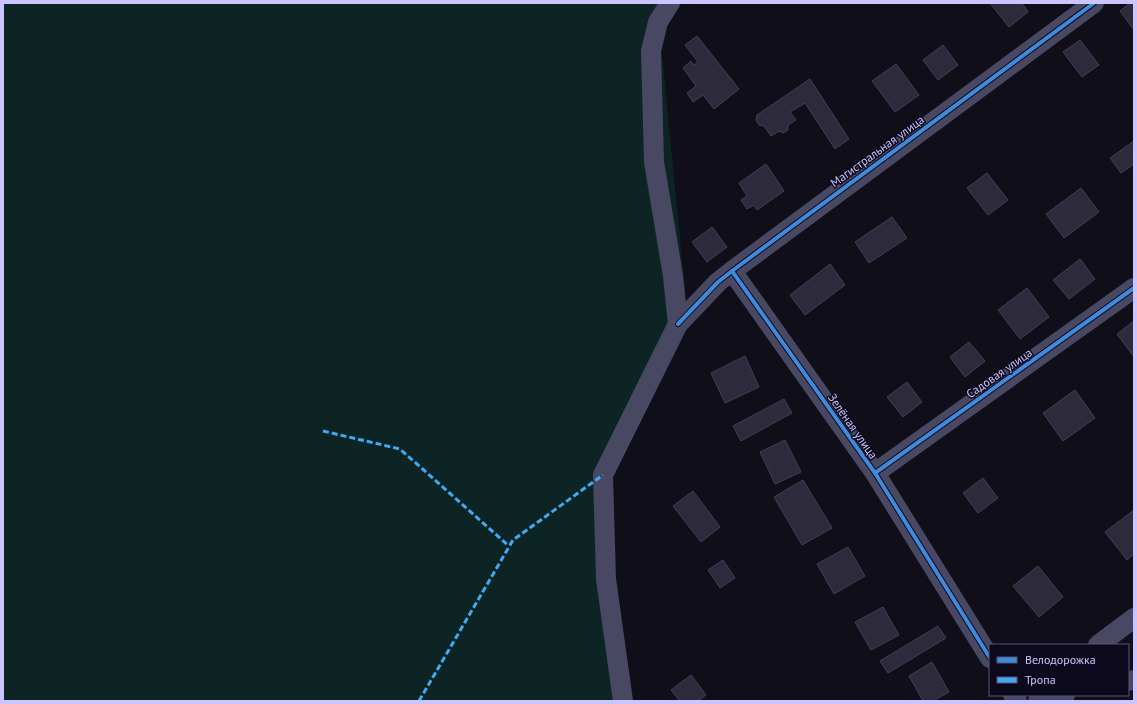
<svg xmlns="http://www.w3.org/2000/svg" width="1137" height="704" font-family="'PT Sans',sans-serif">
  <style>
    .green { fill: #0d2424 }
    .building { fill: #2d2a3c; stroke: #423f58 }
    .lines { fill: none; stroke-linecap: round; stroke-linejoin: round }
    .minor { stroke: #484863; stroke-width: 20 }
    .quiet { stroke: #3fa9f5; stroke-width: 3; stroke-dasharray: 6 3; stroke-linecap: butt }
    .cycleway-casing { stroke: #0c091d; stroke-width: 6 }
    .cycleway { stroke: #408adc; stroke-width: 4 }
    .labels { text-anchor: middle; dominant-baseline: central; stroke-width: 3; stroke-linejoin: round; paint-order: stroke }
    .street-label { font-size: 12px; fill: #cbc5ff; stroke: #0c091d }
  </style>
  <rect width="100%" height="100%" fill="#100e18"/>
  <!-- green -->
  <polygon class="green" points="3,3 657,3 686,300 596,483 619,701 3,701"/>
  <!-- building -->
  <g class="building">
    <polygon points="990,3 1022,3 1028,12 1009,27"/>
    <polygon points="1130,3 1134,3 1134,30 1120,11"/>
    <polygon points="697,36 739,89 714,109 703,95 693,102 687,93 696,86 683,68 691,61 694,65 698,62 685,45"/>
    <polygon points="1080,40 1099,65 1082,77 1063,52"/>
    <polygon points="943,45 958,65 938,80 923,60"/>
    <polygon points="896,64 919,95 895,112 872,81"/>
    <polygon points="810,79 849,139 835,149 805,103 790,112 796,120 788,125 788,130 783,133 779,131 771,136 764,126 759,125 756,120 757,115"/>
    <polygon points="1134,141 1134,164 1121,173 1110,158"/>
    <polygon points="766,164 784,191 757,210 754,205 747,209 741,200 747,196 739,183"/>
    <polygon points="987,173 1008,200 988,215 967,188"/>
    <polygon points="1081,188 1099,212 1064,238 1046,214"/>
    <polygon points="892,217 907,238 869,263 855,242"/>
    <polygon points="712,227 727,247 707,262 692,242"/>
    <polygon points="1080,259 1095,279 1069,299 1053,280"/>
    <polygon points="830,264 845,285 805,315 790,295"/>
    <polygon points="1027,288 1049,317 1020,339 998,310"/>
    <polygon points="1134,321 1134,357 1117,334"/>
    <polygon points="969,342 985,361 965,377 950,357"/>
    <polygon points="745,356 759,387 725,403 711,373"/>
    <polygon points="907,382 922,402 903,417 887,397"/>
    <polygon points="1075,390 1095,418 1063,441 1043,413"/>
    <polygon points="784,399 792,413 741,441 733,426"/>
    <polygon points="785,440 801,472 775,484 760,452"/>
    <polygon points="983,478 998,498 978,513 963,493"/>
    <polygon points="803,480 832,528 802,545 774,497"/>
    <polygon points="693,491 720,527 701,542 673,506"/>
    <polygon points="1134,510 1134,554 1127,560 1105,532"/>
    <polygon points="848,547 865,576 834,594 817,564"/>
    <polygon points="723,560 735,578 720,588 708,570"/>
    <polygon points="1038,566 1063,597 1039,617 1013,586"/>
    <polygon points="883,607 899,635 871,650 855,622"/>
    <polygon points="938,626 946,638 888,673 880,661"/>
    <polygon points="932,662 949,692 933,701 923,701 909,676"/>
    <polygon points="691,675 706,695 698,701 680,701 671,690"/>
  </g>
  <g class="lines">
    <!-- minor -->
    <g class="minor">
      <polyline points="732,271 875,473 990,658"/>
      <polyline points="678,324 718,282 732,271 1094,3"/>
      <polyline points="875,473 1134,288"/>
      <polyline points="1098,645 1134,618"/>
      <polyline points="1128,681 1134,680"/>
      <polyline points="1013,695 1017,701"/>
      <polyline points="623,701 606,579 603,475 678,324 673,276 654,162 651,51 658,22 670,3"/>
      <polyline points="1038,701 1065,695"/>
    </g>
    <!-- quiet -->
    <g class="quiet">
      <polyline points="323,431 400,449 509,546"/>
      <polyline points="419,701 513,540 603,475"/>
    </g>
    <defs>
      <g id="cycleway">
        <polyline points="732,271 875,473 990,658"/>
        <polyline points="678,324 718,282 732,271 1094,3"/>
        <polyline points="875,473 1134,288"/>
      </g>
    </defs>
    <!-- cycleway casing -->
    <use href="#cycleway" class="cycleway-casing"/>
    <!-- cycleway -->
    <use href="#cycleway" class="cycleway"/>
  </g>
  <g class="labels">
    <!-- street labels -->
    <g class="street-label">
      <text transform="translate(877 151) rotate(-36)">Магистральная улица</text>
      <text transform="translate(999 373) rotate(-35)">Садовая улица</text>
      <text transform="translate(853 426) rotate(55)">Зелёная улица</text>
    </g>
  </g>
  <!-- border -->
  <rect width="1137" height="704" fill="none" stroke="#cbc5ff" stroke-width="8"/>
  <!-- legend -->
  <rect x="989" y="644" width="140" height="52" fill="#0c091d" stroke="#585477"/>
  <rect x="997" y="657" width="20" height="6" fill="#408adc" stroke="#585477"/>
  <text x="1025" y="664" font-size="12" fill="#cbc5ff">Велодорожка</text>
  <rect x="997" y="677" width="20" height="6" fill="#3fa9f5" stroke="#585477"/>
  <text x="1025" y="684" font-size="12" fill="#cbc5ff">Тропа</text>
</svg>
